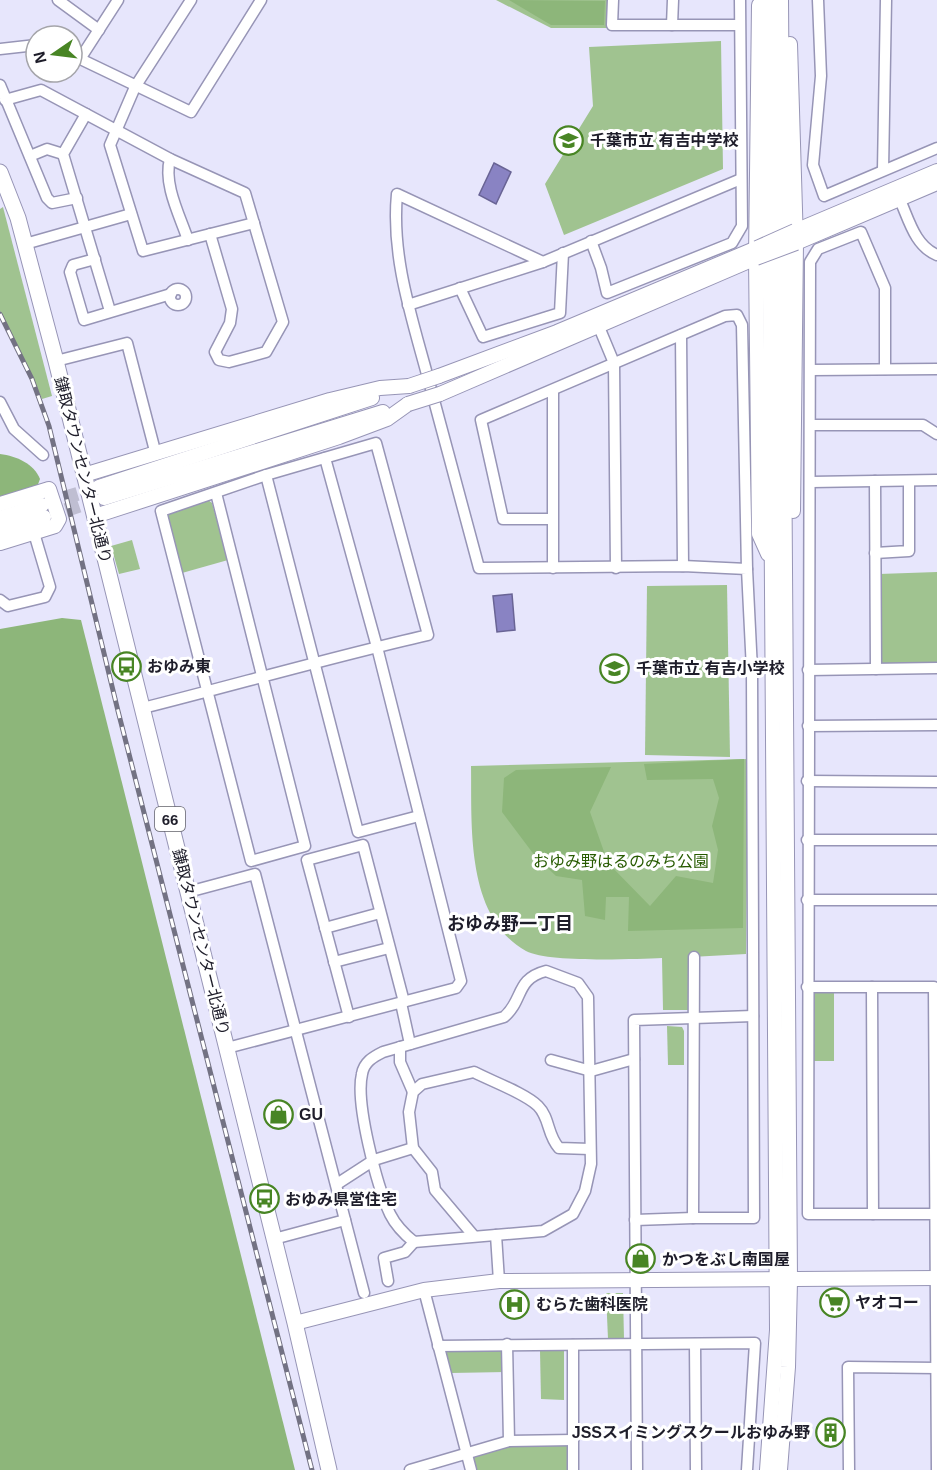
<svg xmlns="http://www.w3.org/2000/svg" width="937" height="1470" font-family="Arial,'Noto Sans JP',sans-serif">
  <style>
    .green { fill: #a0c390 }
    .forest { fill: #8db67a }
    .water { fill: #8983c3; stroke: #696495; stroke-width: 1.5 }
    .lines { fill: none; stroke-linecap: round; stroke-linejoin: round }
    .secondary-tunnel { stroke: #bfbed2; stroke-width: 14; stroke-dasharray: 14 7; stroke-linecap: butt }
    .street-casing { stroke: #9795b6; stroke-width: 13 }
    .secondary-casing { stroke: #9795b6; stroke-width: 16 }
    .primary-casing { stroke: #9795b6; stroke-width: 17 }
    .street { stroke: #fff; stroke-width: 10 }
    .secondary { stroke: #fff; stroke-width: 14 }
    .primary { stroke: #fff; stroke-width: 15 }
    .rail-casing { stroke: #737283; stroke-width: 5 }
    .rail { stroke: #fff; stroke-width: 3; stroke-dasharray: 9; stroke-linecap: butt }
    .secondary-bridge-casing { stroke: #9795b6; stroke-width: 16; stroke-linecap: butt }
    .secondary-bridge { stroke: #fff; stroke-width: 14 }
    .labels { text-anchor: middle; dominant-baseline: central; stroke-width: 6; stroke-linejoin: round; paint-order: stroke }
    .shield { fill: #fff; stroke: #62616a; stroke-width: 1.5 }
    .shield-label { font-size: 15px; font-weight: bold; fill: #1e1d2a }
    .poi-label { font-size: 16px; font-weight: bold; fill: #1e1d2a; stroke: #fff; text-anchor: start }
    .street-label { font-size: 16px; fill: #1e1d2a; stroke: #fff }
    .park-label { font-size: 16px; fill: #275a00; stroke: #fff }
    .neighbourhood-label { font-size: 18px; font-weight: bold; fill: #1e1d2a; stroke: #fff }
  </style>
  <rect width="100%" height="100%" fill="#e7e6fc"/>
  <!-- green -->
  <g class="green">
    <polygon points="496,0 609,0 607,28 551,28"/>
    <polygon points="721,41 723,169 564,235 545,184 593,106 589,47"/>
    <polygon points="3,207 52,396 42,399 0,311 0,209"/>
    <polygon points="207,499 212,503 228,560 182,573 166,516 168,512"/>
    <polygon points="132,540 140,569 119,574 111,546"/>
    <polygon points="937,572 937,664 879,664 879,574"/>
    <polygon points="727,585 730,757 645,755 647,586"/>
    <path d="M748,759l-2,195 -55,3 -1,53h-27l-1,-52c-28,1 -113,5 -136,-7 -61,-34 -54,-126 -55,-185z"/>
    <polygon points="808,993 834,993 834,1061 809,1061"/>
    <polygon points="667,1026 682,1027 684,1031 684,1065 668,1065"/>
    <polygon points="606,1293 623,1293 624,1339 608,1339"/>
    <polygon points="448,1349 503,1349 506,1372 451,1373 446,1352"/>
    <polygon points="564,1350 564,1400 541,1399 540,1351"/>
    <polygon points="509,1446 569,1446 569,1470 475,1470 472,1460 475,1456"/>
  </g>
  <!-- forest -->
  <g class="forest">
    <polygon points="509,0 605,1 604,25 551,25"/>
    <path d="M0,454c17,2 34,10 40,25l-3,8 -37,12z"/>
    <polygon points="62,618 81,620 295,1470 0,1470 0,629"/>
    <polygon points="744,759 743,928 628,931 629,897 606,897 605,920 585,916 582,880 556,876 535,856 502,812 504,778 516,770 611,767 590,812 608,863 650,906 676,876 713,883 718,850 712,826 719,798 713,779 647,780 644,764"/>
  </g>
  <!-- water -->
  <g class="water">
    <polygon points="494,163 511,172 496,204 479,195"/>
    <polygon points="512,594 515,630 497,632 493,596"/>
  </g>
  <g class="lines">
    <!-- secondary-tunnel -->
    <g class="secondary-tunnel">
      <polyline points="44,504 97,488"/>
      <polyline points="46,517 99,499"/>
    </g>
    <defs>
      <g id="street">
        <polyline points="58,0 99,30"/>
        <polyline points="191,0 135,87 110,145 143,251 254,223"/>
        <polyline points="613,0 612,25 739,25"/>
        <polyline points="818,0 821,76 813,165 824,196 937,148"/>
        <polyline points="672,25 673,0"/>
        <polyline points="0,49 36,45"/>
        <polyline points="72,55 191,112 261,0"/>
        <polyline points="80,59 118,0"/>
        <polyline points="0,85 47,198 52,203 77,198"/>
        <polyline points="5,100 41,90 170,159 245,193 283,322 266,352 229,362 219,360 215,352 230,323 232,309 210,234"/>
        <polyline points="86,114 63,154 110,311"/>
        <polyline points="30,156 47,149 63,154"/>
        <path d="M170,159c-7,25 10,57 18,81"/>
        <polyline points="883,170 886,0"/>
        <path d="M900,200c9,20 15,46 37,55"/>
        <polyline points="591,241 601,268 607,293 732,243 742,226 740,0"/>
        <polyline points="25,244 131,214"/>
        <polyline points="95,259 73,265 70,272 84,320 171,294"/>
        <path d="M543,262l-146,-68c-6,63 15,124 31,184 17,63 34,126 51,190l204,-2 64,3 5,101 2,548h-61l1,-261"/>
        <polyline points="460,288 483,337 560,313 563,253"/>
        <circle cx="178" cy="297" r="8"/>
        <polyline points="408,305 543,262 741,179"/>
        <polyline points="599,327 614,363 616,568"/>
        <polyline points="681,335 683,566"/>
        <polyline points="56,361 127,343 154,447"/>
        <polyline points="885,369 885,288 861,232 818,249 810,262 808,1214 936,1214"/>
        <polyline points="811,370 937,369"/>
        <polyline points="0,402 14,429 43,455"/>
        <polyline points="811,425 923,425 937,434"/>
        <polyline points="266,475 358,832 419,816"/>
        <polyline points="875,481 876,669"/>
        <polyline points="811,482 937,480"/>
        <polyline points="552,519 503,519 481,420 725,316 737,315 742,325 747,569"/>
        <polyline points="875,553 909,551 909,481"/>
        <polyline points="553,568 553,390"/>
        <polyline points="0,600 8,606 45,597 50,587 34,533"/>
        <polyline points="808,670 937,668"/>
        <path d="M143,708c95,-24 189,-51 285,-73l-52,-192 -110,32 -105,36 90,350 54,-15 -89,-353"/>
        <polyline points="808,726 937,725"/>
        <polyline points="807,781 937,782"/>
        <polyline points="807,840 937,840"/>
        <polyline points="188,892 255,874 364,1293"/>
        <polyline points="807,900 937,900"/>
        <polyline points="325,928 380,913"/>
        <polyline points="334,962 389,948"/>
        <path d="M546,971l32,12 10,14 3,167 -6,27 -12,23 -30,17 -129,11c-10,-8 -18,-16 -24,-28 -13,-28 -35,-111 -28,-140 2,-12 11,-17 21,-22l121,-35c20,-17 11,-38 42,-46z"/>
        <polyline points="807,987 934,987 937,1470"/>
        <polyline points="872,987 873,1214"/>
        <polyline points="401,1003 410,1044"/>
        <polyline points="349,1017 307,860 363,845 404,1002"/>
        <polyline points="400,1047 400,1062 413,1092"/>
        <polyline points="227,1048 456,988 461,981 377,647 325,458"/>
        <polyline points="551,1060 591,1071 634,1059"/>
        <polyline points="337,1184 374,1160 413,1148"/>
        <polyline points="635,1220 693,1218"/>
        <path d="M473,1235l-38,-45 -3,-18 -19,-24 -4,-36 4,-20 9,-8 52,-12c17,9 51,21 64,34 12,12 9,29 21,42l31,1"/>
        <polyline points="496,1235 499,1281"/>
        <polyline points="274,1239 345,1220"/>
        <polyline points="388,1281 384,1258 405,1252 414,1242"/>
        <polyline points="424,1290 471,1470"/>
        <polyline points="507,1344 509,1441"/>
        <polyline points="695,1344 696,1470"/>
        <polyline points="438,1346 755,1343 747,1470"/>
        <polyline points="410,1470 509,1441 573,1440"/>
        <polyline points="573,1470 573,1345"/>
        <polyline points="637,1470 634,1020 753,1016"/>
        <polyline points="849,1470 848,1367 937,1368"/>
      </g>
      <g id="secondary">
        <polyline points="759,5 756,258 759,534 768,554"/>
        <polyline points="790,44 796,243 793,511"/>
        <polyline points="795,231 937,171"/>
        <polyline points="796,243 937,183"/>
        <polyline points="439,376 557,332 757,248"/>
        <polyline points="440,394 756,258"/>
        <polyline points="84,475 330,400 380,388 409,386"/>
        <polyline points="99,487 372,398"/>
        <polyline points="104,498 383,412"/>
        <polyline points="0,504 49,489 59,519 55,526 0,543"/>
        <polyline points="95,516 339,437 387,419 408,404"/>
        <polyline points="0,518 42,505"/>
        <polyline points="0,531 44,517"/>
        <polyline points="295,1323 424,1290 499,1281 937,1278"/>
        <polyline points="767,1470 777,1330 768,0"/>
        <polyline points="780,1470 788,1367 790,1281 781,0"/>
      </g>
      <polyline id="primary" points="0,172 18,218 56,361 295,1323 329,1470"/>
    </defs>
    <!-- street casing -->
    <use href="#street" class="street-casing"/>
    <!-- secondary casing -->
    <use href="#secondary" class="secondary-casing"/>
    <!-- primary casing -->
    <use href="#primary" class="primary-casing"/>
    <!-- street -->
    <use href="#street" class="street"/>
    <!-- secondary -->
    <use href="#secondary" class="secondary"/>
    <!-- primary -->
    <use href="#primary" class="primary"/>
    <defs>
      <polyline id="rail" points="0,314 32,379 49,426 118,711 312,1470"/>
    </defs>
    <!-- rail casing -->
    <use href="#rail" class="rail-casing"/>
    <!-- rail -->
    <use href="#rail" class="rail"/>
    <defs>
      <g id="secondary-bridge">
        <polyline points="757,248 795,231"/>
        <polyline points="756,258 796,243"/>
        <polyline points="409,386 439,376"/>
        <polyline points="408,404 440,394"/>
      </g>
    </defs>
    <!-- secondary-bridge casing -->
    <use href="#secondary-bridge" class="secondary-bridge-casing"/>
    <!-- secondary-bridge -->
    <use href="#secondary-bridge" class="secondary-bridge"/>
  </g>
  <!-- icons -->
  <defs>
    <symbol id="school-ring" viewBox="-11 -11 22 22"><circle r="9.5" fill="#fff" stroke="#488524" stroke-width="1.5"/><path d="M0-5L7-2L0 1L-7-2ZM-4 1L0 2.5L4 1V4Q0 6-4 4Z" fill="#488524"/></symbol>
    <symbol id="bus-ring" viewBox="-11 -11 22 22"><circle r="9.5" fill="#fff" stroke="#488524" stroke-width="1.5"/><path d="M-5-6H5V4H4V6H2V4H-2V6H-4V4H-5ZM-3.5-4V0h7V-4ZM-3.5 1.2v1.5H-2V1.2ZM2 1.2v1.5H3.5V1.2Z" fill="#488524"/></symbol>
    <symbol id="shop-ring" viewBox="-11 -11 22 22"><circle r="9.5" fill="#fff" stroke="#488524" stroke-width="1.5"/><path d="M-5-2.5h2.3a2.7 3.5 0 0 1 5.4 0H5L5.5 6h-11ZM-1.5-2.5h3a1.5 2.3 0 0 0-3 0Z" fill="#488524"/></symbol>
    <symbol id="supermarket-ring" viewBox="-11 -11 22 22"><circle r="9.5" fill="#fff" stroke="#488524" stroke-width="1.5"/><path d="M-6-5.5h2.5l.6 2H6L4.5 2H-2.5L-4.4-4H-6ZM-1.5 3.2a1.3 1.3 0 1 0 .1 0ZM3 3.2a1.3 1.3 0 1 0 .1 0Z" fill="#488524"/></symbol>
    <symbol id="hospital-ring" viewBox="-11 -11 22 22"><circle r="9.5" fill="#fff" stroke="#488524" stroke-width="1.5"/><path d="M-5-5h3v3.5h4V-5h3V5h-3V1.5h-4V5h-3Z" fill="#488524"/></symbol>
    <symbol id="building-ring" viewBox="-11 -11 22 22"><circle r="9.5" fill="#fff" stroke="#488524" stroke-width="1.5"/><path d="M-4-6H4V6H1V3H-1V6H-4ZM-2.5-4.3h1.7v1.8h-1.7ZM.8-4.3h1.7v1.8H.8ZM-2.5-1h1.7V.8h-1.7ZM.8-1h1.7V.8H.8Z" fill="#488524"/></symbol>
  </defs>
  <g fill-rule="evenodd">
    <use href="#school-ring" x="552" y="124" width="33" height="33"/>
    <use href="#bus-ring" x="110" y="650" width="33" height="33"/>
    <use href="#school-ring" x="598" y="652" width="33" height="33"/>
    <use href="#shop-ring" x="262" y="1098" width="33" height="33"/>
    <use href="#bus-ring" x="248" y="1182" width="33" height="33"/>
    <use href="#shop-ring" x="624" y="1242" width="33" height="33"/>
    <use href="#supermarket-ring" x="818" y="1286" width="33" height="33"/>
    <use href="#hospital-ring" x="498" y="1288" width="33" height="33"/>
    <use href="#building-ring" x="814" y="1416" width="33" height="33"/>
  </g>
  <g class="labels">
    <!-- shield labels -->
    <rect class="shield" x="155" y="807" width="30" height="24" rx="4.5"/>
    <g class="shield-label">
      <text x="170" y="819">66</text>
    </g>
    <!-- poi labels -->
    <g class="poi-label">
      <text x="590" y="140">千葉市立 有吉中学校</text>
      <text x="147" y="666">おゆみ東</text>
      <text x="636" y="668">千葉市立 有吉小学校</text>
      <text x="299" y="1114">GU</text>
      <text x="285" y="1199">おゆみ県営住宅</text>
      <text x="662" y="1259">かつをぶし南国屋</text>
      <text x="855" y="1302">ヤオコー</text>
      <text x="536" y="1304">むらた歯科医院</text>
      <text x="810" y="1432" text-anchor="end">JSSスイミングスクールおゆみ野</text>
    </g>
    <!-- street labels -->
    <g class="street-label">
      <text transform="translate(83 470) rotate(76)">鎌取タウンセンター北通り</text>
      <text transform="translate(201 942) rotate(76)">鎌取タウンセンター北通り</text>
    </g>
    <!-- park labels -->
    <g class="park-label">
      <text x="621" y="861">おゆみ野はるのみち公園</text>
    </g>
    <!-- neighbourhood labels -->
    <g class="neighbourhood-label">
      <text x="510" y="924">おゆみ野一丁目</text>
    </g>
  </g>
  <!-- north arrow -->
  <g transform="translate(54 54) rotate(256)"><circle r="28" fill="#ffffff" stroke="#a5a5aa" stroke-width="1.5"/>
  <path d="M0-4.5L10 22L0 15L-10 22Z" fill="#488524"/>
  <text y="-9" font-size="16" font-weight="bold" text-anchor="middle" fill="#1e1d2a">N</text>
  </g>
</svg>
